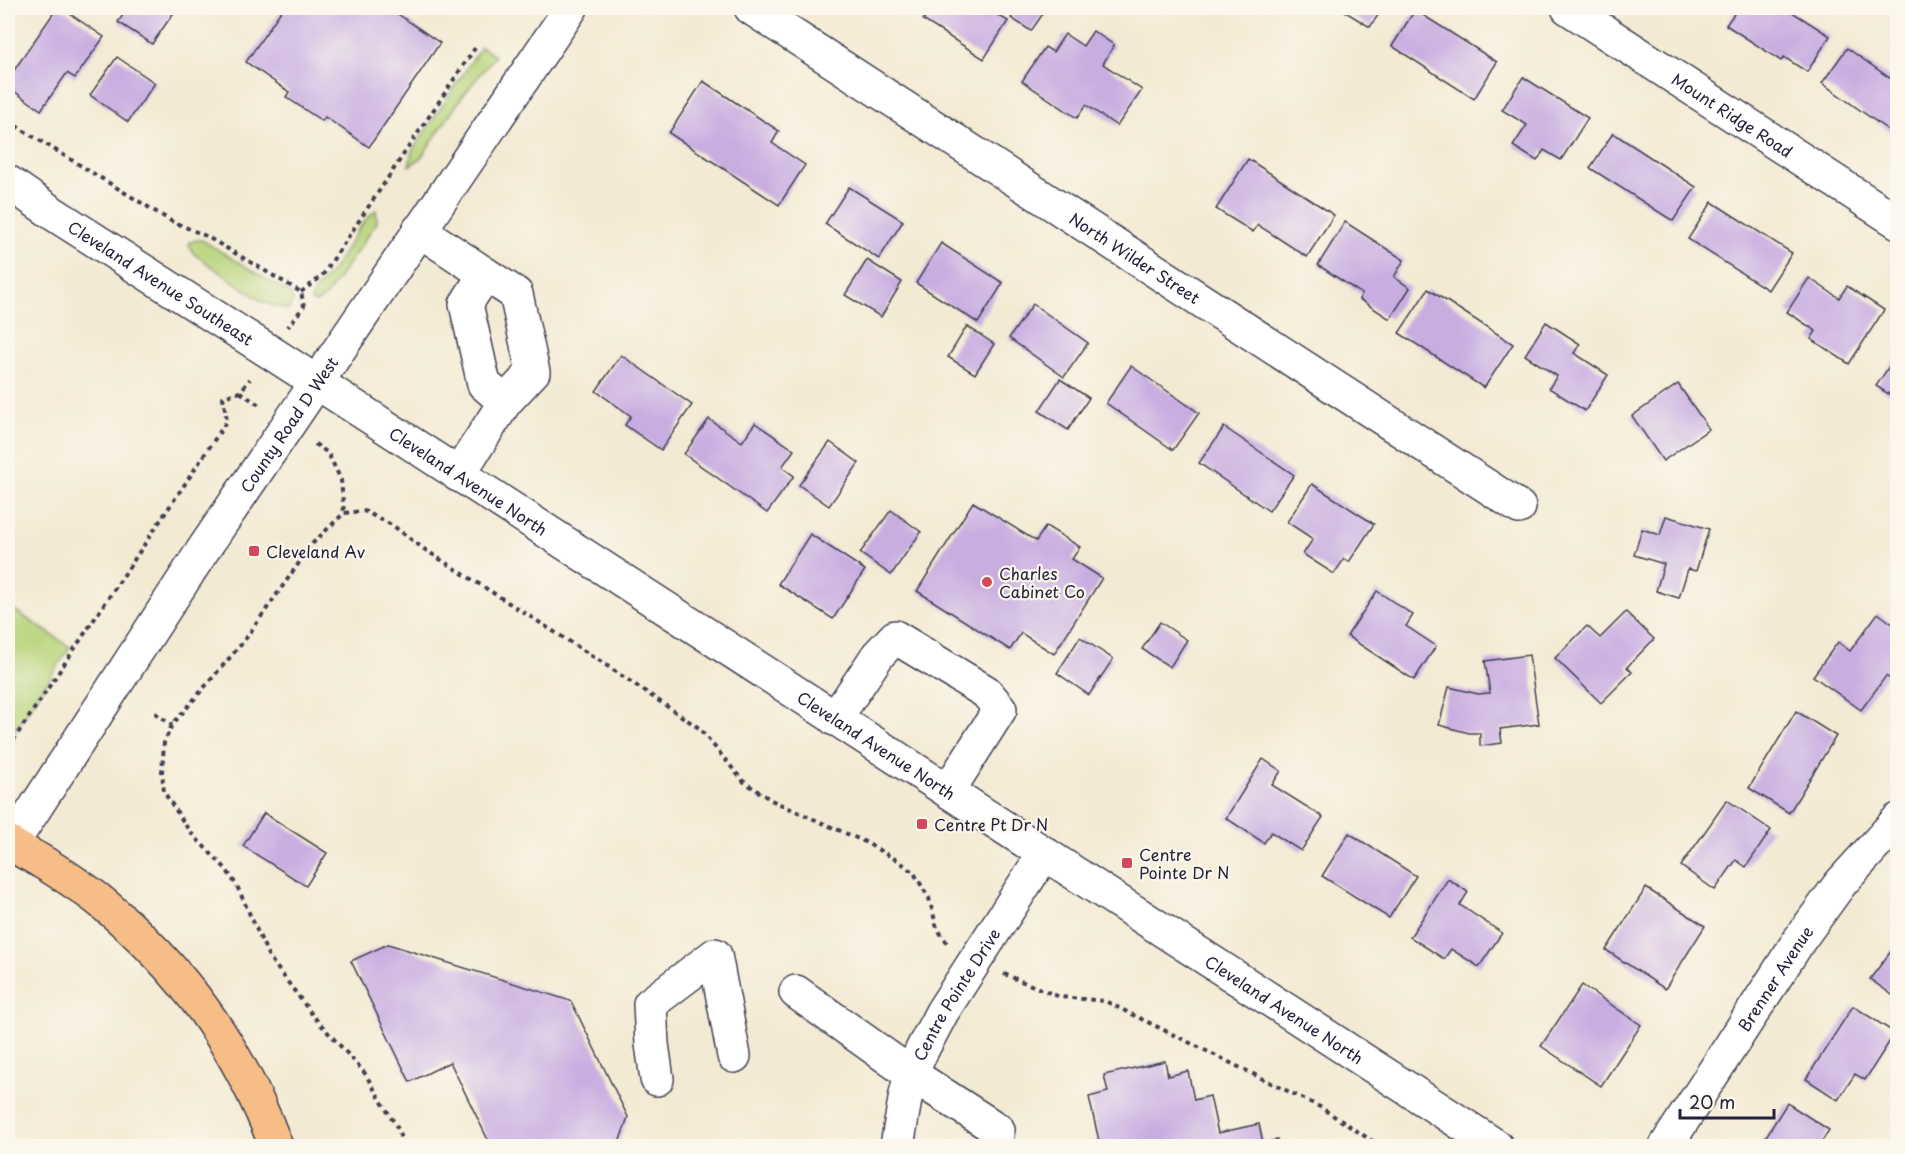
<svg xmlns="http://www.w3.org/2000/svg" width="1905" height="1154" font-family="'Playpen Sans',sans-serif">
  <style>
    .green { fill: #b8d47b; stroke: #6d7b5b; stroke-width: 1.5 }
    .building { fill: #c8ade1 }
    .lines { fill: none; stroke-linecap: round; stroke-linejoin: round }
    .minor-casing { stroke: #414052; stroke-width: 36 }
    .highway-casing { stroke: #414052; stroke-width: 36 }
    .path { stroke: #414052; stroke-width: 4; stroke-dasharray: 4.5 4.5; stroke-linecap: butt }
    .minor { stroke: #fff; stroke-width: 33 }
    .highway { stroke: #f6be86; stroke-width: 33 }
    .poi-dot { fill: #d1495b; stroke: #fbf7ec; stroke-width: 2 }
    .labels { text-anchor: middle; dominant-baseline: central; stroke-width: 4.5; stroke-linejoin: round; paint-order: stroke }
    .street-label { font-size: 16px; fill: #22223b; stroke: #fbf7ec }
    .poi-label { font-size: 16px; fill: #22223b; stroke: #fbf7ec; text-anchor: start }
  </style>
  <rect width="100%" height="100%" fill="#fbf7ec"/>
  <filter id="ink" filterUnits="userSpaceOnUse"><feTurbulence type="fractalNoise" baseFrequency=".0167" numOctaves="2"/><feDisplacementMap in="SourceGraphic" scale="12" xChannelSelector="R" yChannelSelector="G"/><feConvolveMatrix kernelMatrix="1 2 1 2 8 2 1 2 1" color-interpolation-filters="sRGB"/></filter>
  <filter id="wash" filterUnits="userSpaceOnUse"><feTurbulence type="fractalNoise" baseFrequency=".008" numOctaves="4" result="noise"/><feDisplacementMap in="SourceGraphic" scale="24" xChannelSelector="R" yChannelSelector="G"/><feGaussianBlur stdDeviation="1.35" result="paint"/><feColorMatrix in="noise" values="0 0 0 0 0 0 0 0 0 0 0 0 0 0 0 0 0 1.4 0 .05"/><feComposite in="paint" operator="in"/></filter>
  <g filter="url(#wash)">
    <rect width="100%" height="100%" fill="#f3ead3"/>
    <!-- green -->
    <g class="green">
      <polygon points="481,47 495,56 462,97 420,159 409,166 412,151"/>
      <path d="M376,210l1,12 -45,66 -8,10 -8,5 -5,-2c3,-14 16,-23 24,-34 13,-19 23,-43 41,-57z"/>
      <polygon points="197,240 202,240 291,294 293,301 288,310 263,302 194,254 189,245 190,242"/>
      <polygon points="8,606 70,647 8,742"/>
    </g>
    <g id="blocks">
      <!-- building -->
      <g class="building">
        <polygon points="57,8 61,8 104,37 75,78 67,73 41,110 8,87 8,79"/>
        <polygon points="128,8 177,8 152,44 118,22"/>
        <polygon points="283,8 389,8 440,43 369,147 325,117 322,121 286,97 289,92 246,62"/>
        <polygon points="930,8 986,8 1008,21 984,59 923,20"/>
        <polygon points="1018,8 1047,8 1031,31 1011,18"/>
        <polygon points="1339,8 1383,8 1370,27"/>
        <polygon points="1697,8 1711,8 1707,14"/>
        <polygon points="1738,8 1786,8 1830,36 1807,72 1784,57 1781,61 1726,25"/>
        <polygon points="1415,10 1497,62 1474,99 1392,46"/>
        <polygon points="1093,31 1114,45 1103,64 1142,90 1117,126 1086,105 1077,118 1022,81 1045,47 1053,52 1065,34 1083,46"/>
        <polygon points="1847,48 1898,84 1898,137 1822,83"/>
        <polygon points="117,57 155,83 128,122 90,95"/>
        <polygon points="1523,77 1588,118 1561,160 1544,150 1537,161 1513,146 1527,125 1502,110"/>
        <polygon points="703,81 779,131 772,143 805,165 779,205 669,133"/>
        <polygon points="1613,133 1696,187 1673,221 1590,168"/>
        <polygon points="1248,159 1334,215 1307,257 1258,225 1253,232 1216,209"/>
        <polygon points="849,187 903,221 879,259 825,224"/>
        <polygon points="1712,202 1792,253 1768,290 1688,239"/>
        <polygon points="1345,222 1404,260 1394,277 1410,288 1390,319 1359,299 1362,294 1318,265"/>
        <polygon points="941,243 1003,283 978,323 916,283"/>
        <polygon points="867,260 902,282 881,317 845,295"/>
        <polygon points="1809,278 1839,298 1847,286 1884,310 1849,364 1811,339 1816,331 1787,312"/>
        <polygon points="1428,289 1513,344 1484,388 1399,333"/>
        <polygon points="1033,304 1088,343 1064,377 1009,338"/>
        <polygon points="1546,322 1580,344 1574,353 1608,375 1585,411 1549,388 1557,376 1525,355"/>
        <polygon points="967,326 994,344 975,374 948,357"/>
        <polygon points="1898,353 1898,400 1876,386"/>
        <polygon points="621,355 692,405 661,450 625,425 631,416 596,391"/>
        <polygon points="1131,366 1199,413 1173,450 1106,403"/>
        <polygon points="1060,379 1089,398 1068,430 1039,411"/>
        <polygon points="1678,384 1709,429 1663,461 1632,416"/>
        <polygon points="709,419 742,442 755,423 794,450 782,467 794,476 767,513 684,454"/>
        <polygon points="1224,427 1294,475 1269,511 1199,463"/>
        <polygon points="830,442 859,463 829,506 799,485"/>
        <polygon points="1312,484 1374,524 1349,562 1344,559 1334,574 1303,554 1313,539 1287,522"/>
        <polygon points="973,502 1036,541 1046,526 1080,547 1072,559 1102,578 1054,654 1021,633 1010,650 917,591"/>
        <polygon points="891,510 921,532 891,575 860,553"/>
        <polygon points="1666,516 1709,529 1696,571 1688,569 1679,598 1656,591 1664,564 1634,555 1642,529 1660,535"/>
        <polygon points="810,534 865,570 833,619 778,584"/>
        <polygon points="1377,591 1413,615 1406,626 1436,646 1414,680 1347,636"/>
        <polygon points="1626,612 1654,639 1627,667 1632,672 1601,703 1555,658 1587,626 1600,638"/>
        <polygon points="1878,613 1898,628 1898,685 1886,676 1861,710 1813,676 1838,642 1850,651"/>
        <polygon points="1160,622 1187,640 1170,667 1142,649"/>
        <polygon points="1080,637 1113,659 1089,695 1057,673"/>
        <polygon points="1529,655 1539,724 1500,729 1502,743 1480,746 1480,733 1469,733 1439,725 1449,687 1478,694 1490,693 1485,661"/>
        <polygon points="1796,711 1836,736 1789,813 1749,788"/>
        <polygon points="1263,759 1281,771 1272,785 1323,817 1301,851 1271,832 1264,843 1226,818"/>
        <polygon points="1727,800 1771,830 1746,867 1736,860 1715,890 1681,866"/>
        <polygon points="264,813 327,853 306,886 243,846"/>
        <polygon points="1349,833 1416,876 1389,918 1322,876"/>
        <polygon points="1448,879 1468,892 1460,905 1502,933 1479,967 1451,949 1444,959 1410,937"/>
        <polygon points="1646,888 1705,926 1665,989 1606,950"/>
        <polygon points="1898,942 1898,999 1870,979"/>
        <polygon points="388,944 571,1001 628,1117 618,1146 491,1146 450,1062 410,1082 351,961"/>
        <polygon points="1582,985 1641,1025 1601,1086 1541,1046"/>
        <polygon points="1853,1006 1895,1033 1865,1080 1855,1074 1838,1100 1806,1079"/>
        <polygon points="1165,1061 1168,1076 1188,1071 1194,1100 1210,1096 1218,1133 1259,1124 1263,1143 1277,1140 1278,1146 1081,1146 1099,1141 1089,1097 1108,1092 1104,1075"/>
        <polygon points="1787,1103 1829,1130 1819,1146 1760,1146"/>
      </g>
    </g>
  </g>
  <g filter="url(#ink)">
    <use href="#blocks" fill-opacity="0" stroke="#414052" stroke-width="1.5"/>
    <g class="lines">
      <defs>
        <g id="minor">
          <path id="s1" d="M751,8l768,499"/>
          <path id="s2" d="M1568,8l330,214"/>
          <path id="s3" d="M8,182l46,32 216,138 1226,794"/>
          <polyline points="419,230 485,274 466,304 484,384 505,402 458,475"/>
          <polyline points="485,274 516,294 533,372 505,402"/>
          <polyline points="835,719 878,655 895,637 986,692 1000,709 948,791"/>
          <path id="s4" d="M11,845l192,-295 368,-542"/>
          <polyline points="796,992 911,1074 998,1130 994,1146"/>
          <polyline points="657,1079 652,1044 650,1004 715,955 734,1056"/>
          <path id="s5" d="M897,1146l9,-52 5,-20 11,-24 20,-38 102,-158"/>
          <path id="s6" d="M1666,1146l134,-207 40,-55 58,-64"/>
        </g>
        <path id="highway" d="M8,842c9,7 21,12 31,18 20,12 42,26 61,41 83,68 138,145 176,245"/>
      </defs>
      <!-- minor casing -->
      <use href="#minor" class="minor-casing"/>
      <!-- highway casing -->
      <use href="#highway" class="highway-casing"/>
      <!-- path -->
      <g class="path">
        <polyline points="8,121 171,221 206,236 301,292 304,306 288,327"/>
        <polyline points="301,292 322,276 475,48"/>
        <polyline points="240,392 262,407"/>
        <polyline points="315,444 328,453 341,480 344,513"/>
        <polyline points="155,713 172,725"/>
        <polyline points="8,748 227,421 223,397 240,392 250,379"/>
        <polyline points="1004,974 1060,997 1105,1001 1320,1107 1380,1146"/>
        <polyline points="403,1146 398,1129 364,1072 314,1017 269,957 237,886 226,869 190,832 164,792 162,772 164,743 172,725 244,641 313,543 344,513 364,511 392,525 424,549 597,659 699,728 743,781 771,800 863,841 900,862 914,873 929,898 937,928 947,943"/>
      </g>
      <!-- minor -->
      <use href="#minor" class="minor"/>
      <!-- highway -->
      <use href="#highway" class="highway"/>
    </g>
  </g>
  <!-- markers -->
  <g class="poi-dot">
    <rect x="248" y="545" width="12" height="12" rx="3"/>
    <circle cx="987" cy="582" r="6"/>
    <rect x="916" y="818" width="12" height="12" rx="3"/>
    <rect x="1121" y="857" width="12" height="12" rx="3"/>
  </g>
  <g class="labels">
    <!-- street labels -->
    <g class="street-label">
      <text stroke="none"><textPath href="#s2" startOffset="196">Mount Ridge Road</textPath></text>
      <text stroke="none"><textPath href="#s1" startOffset="458">North Wilder Street</textPath></text>
      <text stroke="none"><textPath href="#s3" startOffset="183">Cleveland Avenue Southeast</textPath></text>
      <text stroke="none"><textPath href="#s4" startOffset="504">County Road D West</textPath></text>
      <text stroke="none"><textPath href="#s3" startOffset="549">Cleveland Avenue North</textPath></text>
      <text stroke="none"><textPath href="#s3" startOffset="1035">Cleveland Avenue North</textPath></text>
      <text stroke="none"><textPath href="#s6" startOffset="200">Brenner Avenue</textPath></text>
      <text stroke="none"><textPath href="#s5" startOffset="165">Centre Pointe Drive</textPath></text>
      <text stroke="none"><textPath href="#s3" startOffset="1521">Cleveland Avenue North</textPath></text>
    </g>
    <!-- poi labels -->
    <g class="poi-label">
      <text x="266" y="551">Cleveland Av</text>
      <text x="999" y="573">Charles<tspan x="999" dy="18">Cabinet Co</tspan></text>
      <text x="934" y="824">Centre Pt Dr N</text>
      <text x="1139" y="854">Centre<tspan x="1139" dy="18">Pointe Dr N</tspan></text>
    </g>
  </g>
  <!-- margin -->
  <rect width="1905" height="1154" fill="none" stroke="#fbf7ec" stroke-width="30"/>
  <!-- scale -->
  <path d="M1680 1109v9h94v-9" fill="none" stroke="#22223b" stroke-width="3"/>
  <text x="1689" y="1109" font-size="18" fill="#22223b" stroke="#fbf7ec" stroke-width="4.5" paint-order="stroke">20 m</text>
</svg>
